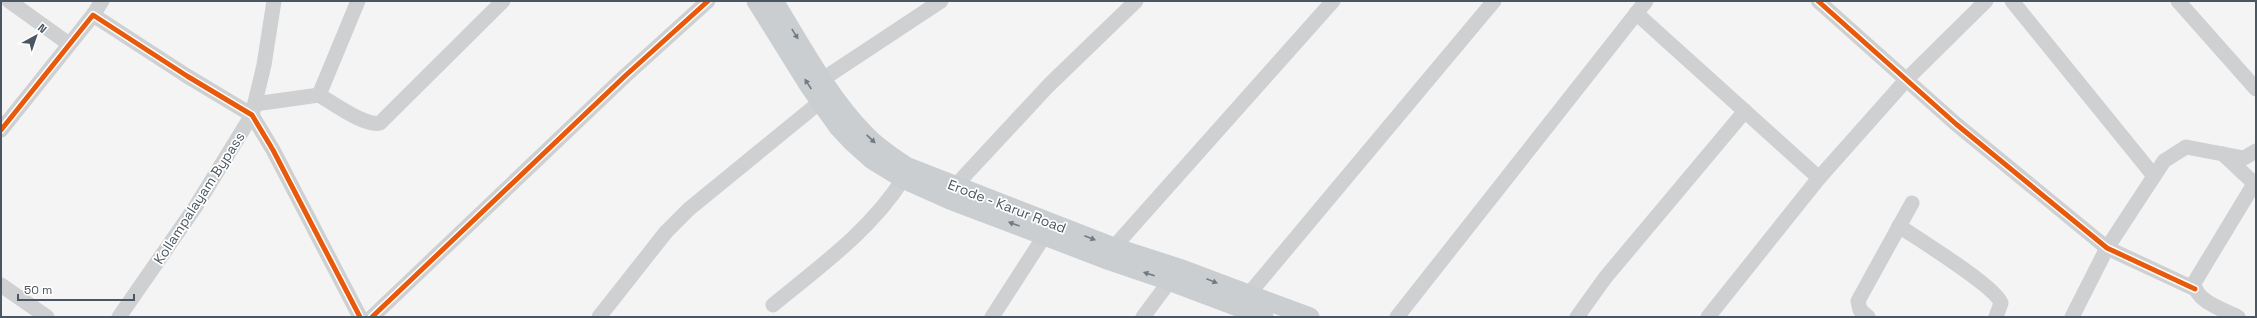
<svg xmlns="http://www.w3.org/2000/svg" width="2257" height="318" font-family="'Space Grotesk',sans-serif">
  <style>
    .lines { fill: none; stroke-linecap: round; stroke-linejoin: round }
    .minor { stroke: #ced0d2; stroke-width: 15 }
    .major { stroke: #caced1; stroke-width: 19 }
    .cycleway-casing { stroke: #fff; stroke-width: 8 }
    .cycleway { stroke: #e8590c; stroke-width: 5 }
    .oneway { fill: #707a83 }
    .labels { text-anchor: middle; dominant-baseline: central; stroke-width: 3.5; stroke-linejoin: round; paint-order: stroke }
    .street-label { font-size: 14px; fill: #4a5661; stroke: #fff }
  </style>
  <rect width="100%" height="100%" fill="#f4f4f4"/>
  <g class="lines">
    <!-- minor -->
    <g class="minor">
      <polyline points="9,1 69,44"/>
      <polyline points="1818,1 1956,124 2107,248 2195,289"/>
      <polyline points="2012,1 2154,176"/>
      <polyline points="2178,1 2256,89"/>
      <polyline points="1636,13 1819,178"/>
      <polyline points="93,15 102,1"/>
      <polyline points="823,79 941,1"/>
      <path d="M319,95c14,8 46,32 61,28l123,-122"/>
      <polyline points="255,104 319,95 358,1"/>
      <polyline points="1,130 93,15 187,76 252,115 273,150 360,317"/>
      <polyline points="2223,154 2256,185"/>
      <polyline points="955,186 1049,85 1136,1"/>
      <path d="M1899,226c19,13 96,60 102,77l-5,14"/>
      <polyline points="1114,247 1333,1"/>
      <polyline points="1,285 47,317"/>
      <polyline points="1248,295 1494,1"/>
      <path d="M773,305c46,-38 98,-75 130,-126"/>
      <polyline points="119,317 196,206 252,115 264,65 274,1"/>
      <polyline points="372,317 625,76 708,1"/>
      <polyline points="599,317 666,232 689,209 820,102"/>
      <polyline points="992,317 1045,235"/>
      <polyline points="1143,317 1175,274"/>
      <polyline points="1397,317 1646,1"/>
      <polyline points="1577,317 1605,278 1745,111"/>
      <polyline points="1708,317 1819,178 1907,79 1986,1"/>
      <polyline points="1868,317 1860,310 1858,301 1912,203"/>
      <polyline points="2072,317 2107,248 2164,161 2186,147 2244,158 2256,151"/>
      <path d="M2238,317c-15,-8 -42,-15 -44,-34l60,-99"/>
    </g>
    <!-- major -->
    <g class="major">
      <polyline points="756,1 809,86 838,127 852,142 872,160 903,179 950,200 1110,261 1169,281 1264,317"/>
      <path d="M774,1c28,45 54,95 91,133 12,13 26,22 41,32l208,81 65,21 131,49"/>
    </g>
    <defs>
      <g id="cycleway">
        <polyline points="1818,1 1956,124 2107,248 2195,289"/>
        <polyline points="1,130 93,15 187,76 252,115 273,150 360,317"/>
        <polyline points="372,317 625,76 708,1"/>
      </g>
    </defs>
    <!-- cycleway casing -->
    <use href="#cycleway" class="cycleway-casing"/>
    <!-- cycleway -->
    <use href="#cycleway" class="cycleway"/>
  </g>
  <!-- one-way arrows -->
  <defs><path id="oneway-solid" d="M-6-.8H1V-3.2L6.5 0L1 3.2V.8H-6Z"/></defs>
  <g class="oneway">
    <use href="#oneway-solid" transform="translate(795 34) rotate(58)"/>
    <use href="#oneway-solid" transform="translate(808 84) rotate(-123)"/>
    <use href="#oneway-solid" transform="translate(871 139) rotate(43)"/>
    <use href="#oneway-solid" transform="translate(1014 224) rotate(-160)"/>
    <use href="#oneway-solid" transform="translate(1090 238) rotate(21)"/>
    <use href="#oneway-solid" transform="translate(1149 274) rotate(-162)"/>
    <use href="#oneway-solid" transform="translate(1212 281) rotate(22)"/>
  </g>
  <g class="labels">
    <!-- street labels -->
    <g class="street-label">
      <text transform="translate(199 198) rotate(-57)">Kollampalayam Bypass</text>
      <text transform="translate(1007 206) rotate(21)">Erode - Karur Road</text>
    </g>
  </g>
  <!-- border -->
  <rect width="2257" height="318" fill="none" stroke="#4a5661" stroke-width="4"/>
  <!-- north arrow -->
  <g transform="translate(36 36) rotate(40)" stroke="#ffffff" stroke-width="3" paint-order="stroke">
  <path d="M0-3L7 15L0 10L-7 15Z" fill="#4a5661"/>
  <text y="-6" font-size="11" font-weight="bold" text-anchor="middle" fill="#4a5661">N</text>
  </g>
  <!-- scale -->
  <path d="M18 294v6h116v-6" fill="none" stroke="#4a5661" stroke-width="2"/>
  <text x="24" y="294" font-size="12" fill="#4a5661" stroke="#ffffff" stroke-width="3" paint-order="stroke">50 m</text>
</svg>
